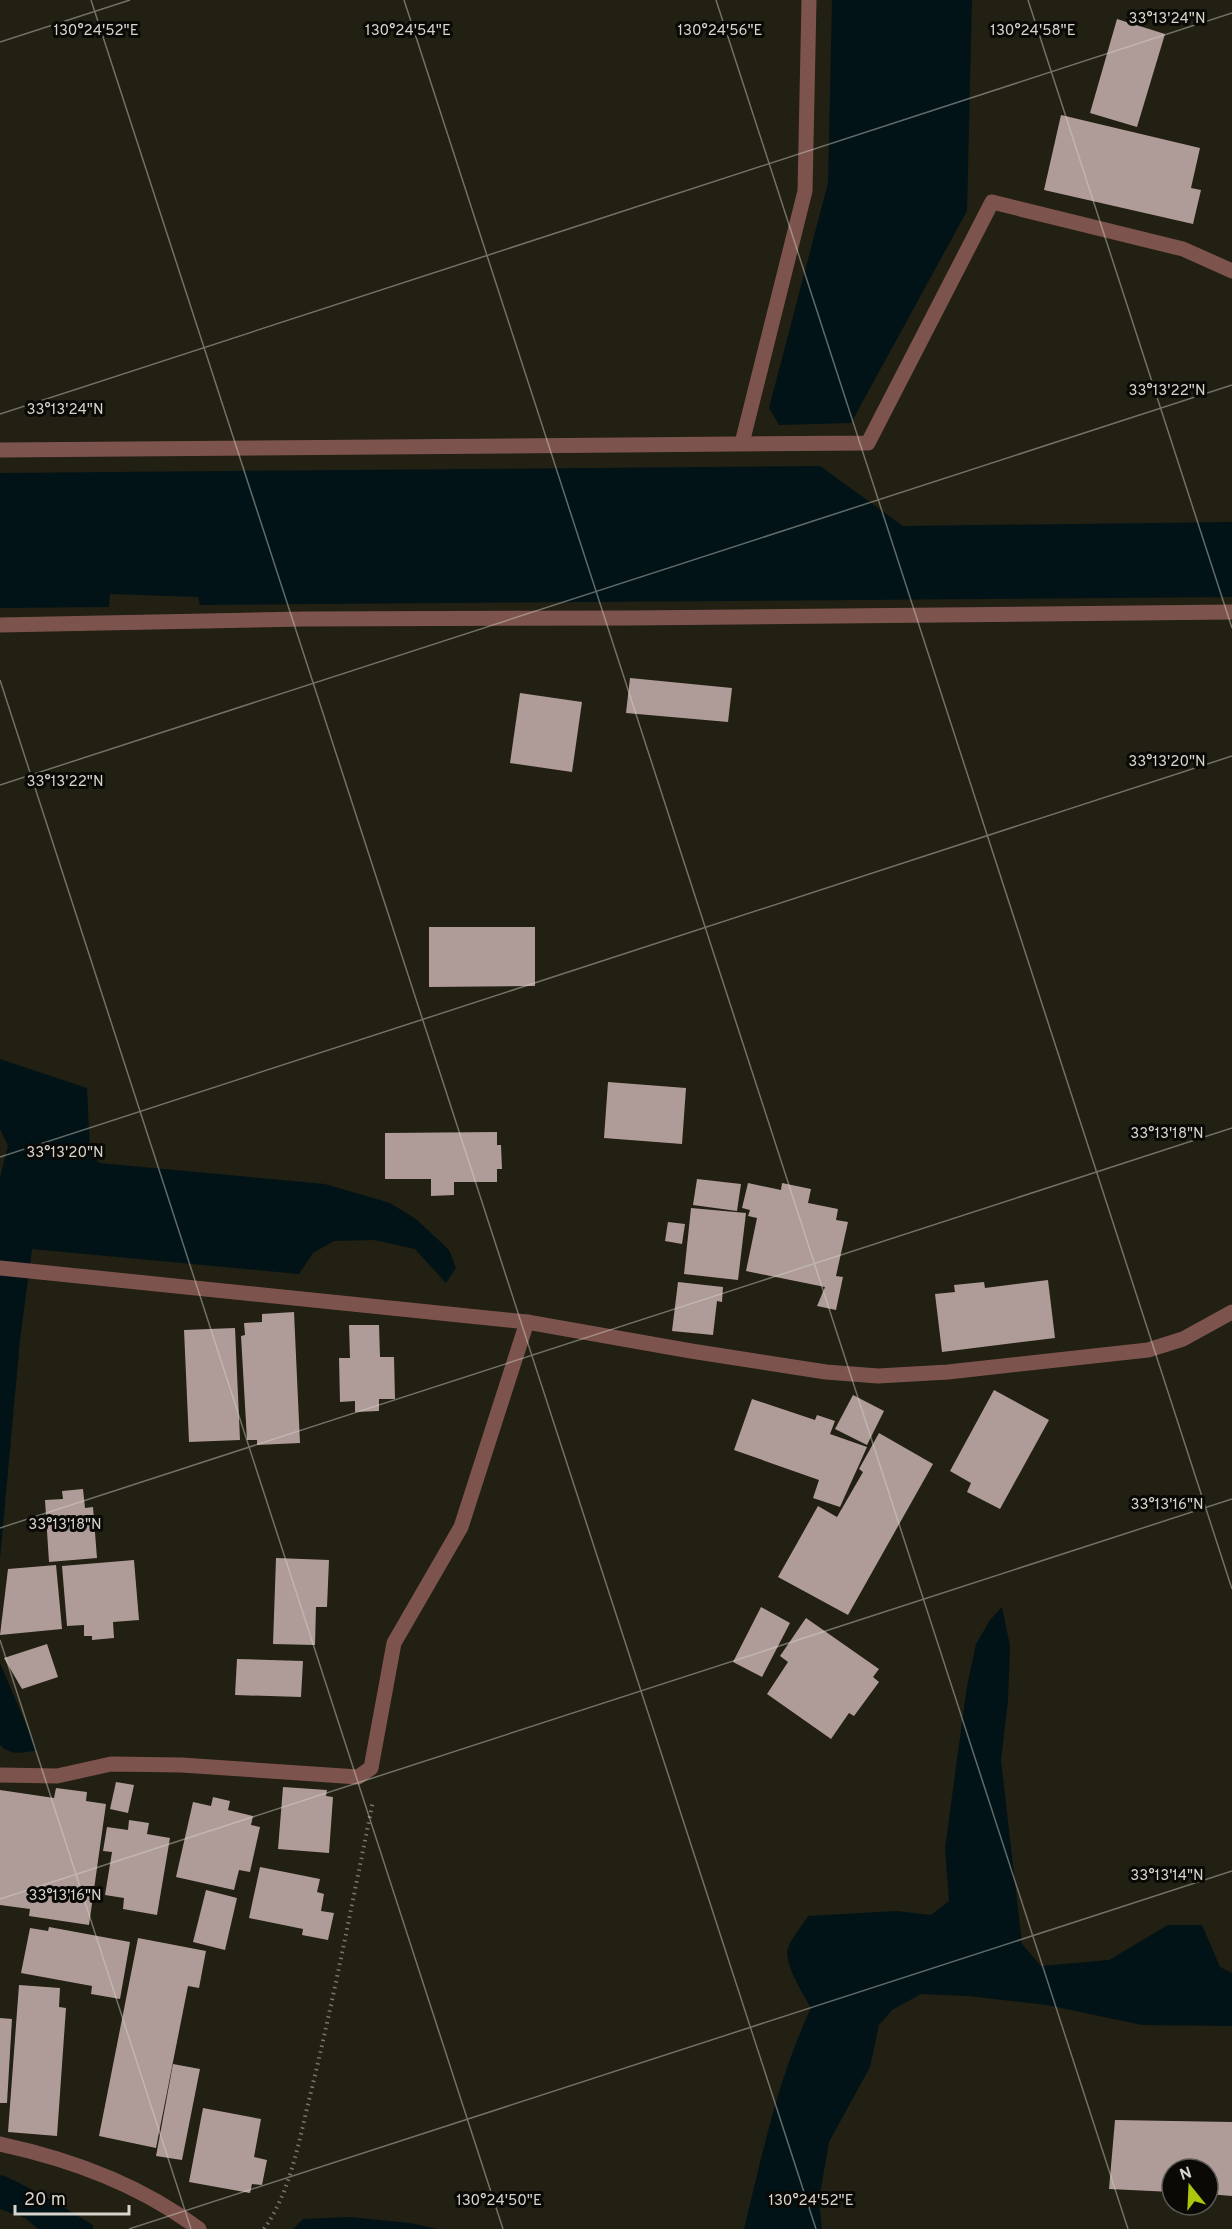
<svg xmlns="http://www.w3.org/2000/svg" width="1232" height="2229" font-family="Overpass,sans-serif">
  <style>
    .water { fill: #021317 }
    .building { fill: #af9c98 }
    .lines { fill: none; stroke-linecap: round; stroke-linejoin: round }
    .path { stroke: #78756b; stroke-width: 4; stroke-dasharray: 1.5 4.5; stroke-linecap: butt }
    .minor { stroke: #7d544d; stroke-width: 15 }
    .ticks { fill: none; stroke: #d6d4cc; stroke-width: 1.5; stroke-opacity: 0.45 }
    .ticks-label { font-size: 15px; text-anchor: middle; fill: #d6d4cc; stroke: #0a0905; stroke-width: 6; stroke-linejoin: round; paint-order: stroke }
  </style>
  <rect width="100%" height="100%" fill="#221f13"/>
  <!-- water -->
  <g class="water">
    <polygon points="832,0 972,0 967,211 851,423 779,425 769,408 828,183"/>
    <polygon points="820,466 903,526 1232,522 1232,597 200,605 198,597 110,594 109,607 0,608 0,473"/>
    <polygon points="0,1059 87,1088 90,1152 99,1163 325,1184 390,1203 416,1219 449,1250 456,1268 446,1283 415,1249 374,1240 334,1241 313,1253 299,1274 32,1249 20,1340 0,1559 0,1177 8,1146 0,1129"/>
    <path d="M1002,1607l8,39 -2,55 -7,59 21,184 19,22 68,-6 59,-35h34l18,42 12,6v53l-90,-1 -95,-20 -79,-9 -47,-2 -29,16 -13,15 -9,42 -41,75 -10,58 3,29h-78c18,-74 34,-151 67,-221 -7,-13 -28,-45 -23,-60 4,-11 14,-22 20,-32l88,-5 35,4 18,-14 -4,-53 22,-162 9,-42 14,-24z"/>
    <path d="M0,1663l37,87c-13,3 -27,6 -37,-5z"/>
    <path d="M0,2175c11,1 79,41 93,50v4h-55l-13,-11 -25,-9z"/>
    <polygon points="350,2217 410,2223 438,2229 293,2229 303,2219"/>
  </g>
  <!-- building -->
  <g class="building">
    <polygon points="1117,19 1165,34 1137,127 1090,113"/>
    <polygon points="1061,115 1200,148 1191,188 1201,190 1193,224 1044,190"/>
    <polygon points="630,678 732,688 728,722 626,713"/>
    <polygon points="520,693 582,702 572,772 510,763"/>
    <polygon points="429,927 535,927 535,986 429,987"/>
    <polygon points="608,1082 686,1088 682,1144 604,1138"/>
    <polygon points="497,1132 497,1145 501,1145 502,1169 497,1169 497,1182 454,1182 454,1195 431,1196 431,1179 385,1179 385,1133"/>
    <polygon points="697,1179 741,1184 737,1211 693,1205"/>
    <polygon points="748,1183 781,1190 782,1183 811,1189 808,1203 838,1209 836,1220 848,1222 836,1276 843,1277 836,1310 817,1306 825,1287 746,1271 757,1218 748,1216 750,1210 742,1208"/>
    <polygon points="691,1208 746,1213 738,1280 684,1274"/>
    <polygon points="668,1222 685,1224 682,1244 665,1241"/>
    <polygon points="1048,1280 1055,1338 942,1352 935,1294 955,1292 954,1285 984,1282 985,1288"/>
    <polygon points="678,1282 723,1287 722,1302 717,1301 713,1335 672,1331"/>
    <polygon points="294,1312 300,1443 257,1445 257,1440 247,1440 241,1336 245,1335 244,1323 262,1322 262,1314"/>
    <polygon points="349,1325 379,1325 380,1357 394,1357 395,1399 379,1399 379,1411 355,1412 355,1401 340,1402 339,1358 350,1358"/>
    <polygon points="235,1328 240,1440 189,1442 184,1330"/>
    <polygon points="994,1390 1049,1420 1000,1509 967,1492 971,1483 950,1471"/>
    <polygon points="853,1395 884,1411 867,1445 835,1429"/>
    <polygon points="752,1399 815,1420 817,1415 835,1421 830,1434 867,1447 840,1507 813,1498 819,1480 734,1450"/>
    <polygon points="879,1433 933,1464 848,1615 778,1577 818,1506 837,1517 863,1472 859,1469"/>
    <polygon points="83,1489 85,1508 93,1507 97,1558 49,1562 45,1500 63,1499 62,1491"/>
    <polygon points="276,1558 329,1560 327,1607 316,1607 315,1645 273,1644"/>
    <polygon points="134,1560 139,1620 113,1622 114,1638 92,1640 92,1636 84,1636 84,1625 67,1626 62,1566"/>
    <polygon points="56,1565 62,1629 0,1635 8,1569"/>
    <polygon points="761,1607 790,1623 762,1677 733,1662"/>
    <polygon points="806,1618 879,1669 873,1677 879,1682 854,1716 849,1713 831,1739 767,1694 788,1662 780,1656"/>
    <polygon points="47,1644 58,1677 22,1689 4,1658"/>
    <polygon points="237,1659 303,1661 301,1697 235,1695"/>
    <polygon points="116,1782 134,1785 128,1813 110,1809"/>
    <polygon points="283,1787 327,1790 326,1796 333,1797 329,1853 278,1849"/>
    <polygon points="56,1788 87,1792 86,1801 106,1804 89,1925 29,1916 30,1909 0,1905 0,1790 54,1798"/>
    <polygon points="213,1797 230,1801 228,1810 253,1816 251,1825 260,1827 250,1872 239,1870 234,1890 176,1877 193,1802 211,1806"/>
    <polygon points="129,1820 149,1823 147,1834 170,1838 157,1915 123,1909 124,1898 105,1895 112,1852 103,1851 107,1827 128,1830"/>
    <polygon points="260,1867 320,1879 317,1892 324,1894 321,1911 334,1913 328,1940 302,1935 303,1929 249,1918"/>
    <polygon points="206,1890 237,1898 225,1950 193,1942"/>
    <polygon points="49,1927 130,1942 120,1999 91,1994 92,1986 21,1973 30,1928 48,1931"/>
    <polygon points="138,1938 206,1951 199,1988 188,1986 156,2148 99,2136"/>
    <polygon points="19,1985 60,1988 59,2007 66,2008 57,2136 8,2132"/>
    <polygon points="0,2018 12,2019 7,2103 0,2103"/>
    <polygon points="173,2064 200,2069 182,2160 156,2156"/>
    <polygon points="203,2108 261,2119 254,2157 267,2160 262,2185 252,2184 250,2193 189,2182"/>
    <polygon points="1115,2120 1232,2122 1232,2196 1208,2194 1208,2169 1172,2169 1172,2192 1109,2189"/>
  </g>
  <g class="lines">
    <!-- path -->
    <path class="path" d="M264,2229c27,-38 35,-89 46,-133 24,-98 43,-197 63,-295"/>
    <!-- minor -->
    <g class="minor">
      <polyline points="742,443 805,191 809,0"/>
      <polyline points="0,450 868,443 992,202 1183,249 1232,271"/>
      <polyline points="0,625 304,619 630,618 1232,612"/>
      <polyline points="0,1268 527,1322 691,1351 826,1372 878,1376 948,1372 1148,1350 1183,1339 1232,1312"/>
      <polyline points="0,1775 57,1776 111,1764 182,1765 358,1777 371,1768 394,1643 461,1527 527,1322"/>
      <path d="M0,2144c70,15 141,41 199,85"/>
    </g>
  </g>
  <!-- ticks -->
  <path class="ticks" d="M91,0l725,2229M404,0l724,2229M716,0l516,1589M1028,0l204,628M0,42l130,-42M0,414l1232,-401M0,680l503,1549M0,785l1232,-400M0,1157l1232,-401M0,1528l1232,-400M0,1640l191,589M0,1899l1232,-400M129,2229l1103,-358"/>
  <g class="ticks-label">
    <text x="1167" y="23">33°13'24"N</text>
    <text x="96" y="35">130°24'52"E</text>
    <text x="408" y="35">130°24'54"E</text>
    <text x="720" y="35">130°24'56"E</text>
    <text x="1033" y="35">130°24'58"E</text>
    <text x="1167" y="395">33°13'22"N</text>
    <text x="65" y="414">33°13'24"N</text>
    <text x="1167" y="766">33°13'20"N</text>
    <text x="65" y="786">33°13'22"N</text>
    <text x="1167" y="1138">33°13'18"N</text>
    <text x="65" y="1157">33°13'20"N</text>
    <text x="1167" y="1509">33°13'16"N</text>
    <text x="65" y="1529">33°13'18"N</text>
    <text x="1167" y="1880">33°13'14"N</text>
    <text x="65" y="1900">33°13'16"N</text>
    <text x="499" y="2205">130°24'50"E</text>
    <text x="811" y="2205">130°24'52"E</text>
  </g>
  <!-- north arrow -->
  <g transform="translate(1190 2187) rotate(342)"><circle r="28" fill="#0a0905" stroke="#5c5a55" stroke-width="1.5"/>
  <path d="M0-4.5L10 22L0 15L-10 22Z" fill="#adc60d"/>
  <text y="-9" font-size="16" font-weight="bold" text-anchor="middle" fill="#d6d4cc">N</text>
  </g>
  <!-- scale -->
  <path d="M15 2205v9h114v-9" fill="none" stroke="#d6d4cc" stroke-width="3"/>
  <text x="24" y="2205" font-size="18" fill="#d6d4cc" stroke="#0a0905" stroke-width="4.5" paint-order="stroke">20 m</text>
</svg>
